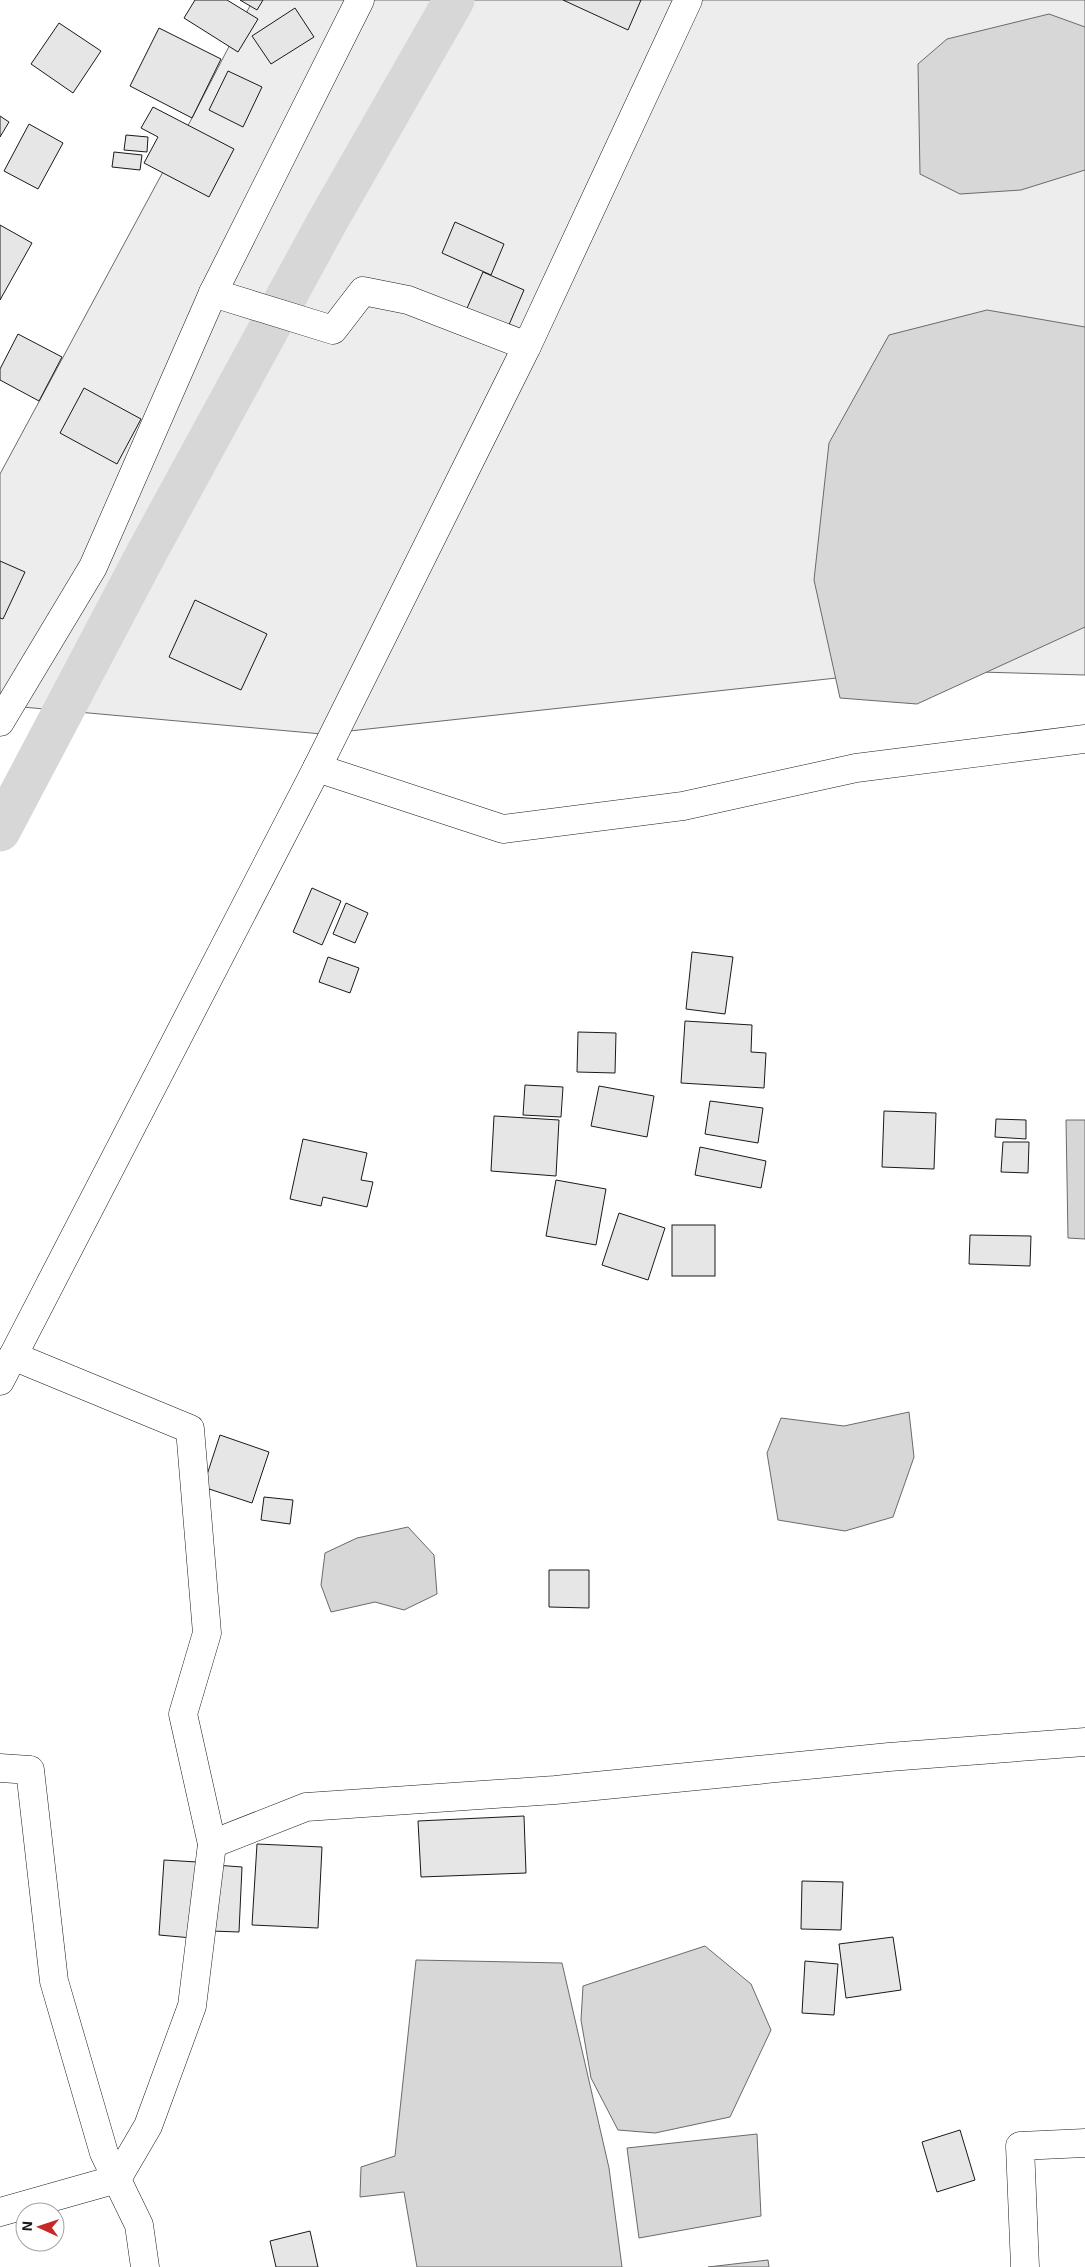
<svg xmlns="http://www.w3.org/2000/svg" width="1085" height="2267" font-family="'Exo 2',sans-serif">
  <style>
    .built { fill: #ededed; stroke: #6a6a6a }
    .water { fill: #d7d7d7; stroke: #6a6a6a }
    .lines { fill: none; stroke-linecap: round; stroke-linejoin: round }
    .canal { stroke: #d7d7d7; stroke-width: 41 }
    .building { fill: #e6e6e6; stroke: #1a1a1a }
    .minor-casing { stroke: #1a1a1a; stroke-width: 29 }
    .minor { stroke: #fff; stroke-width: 28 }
  </style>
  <rect width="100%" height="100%" fill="#fff"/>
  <!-- built -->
  <polygon class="built" points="253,0 1085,0 1085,675 910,670 322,734 0,705 0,474 192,118"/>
  <!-- water -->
  <g class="water">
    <polygon points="1049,14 1085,27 1085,170 1021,190 960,194 920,174 918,64 947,39"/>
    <polygon points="987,310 1085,327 1085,627 917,704 840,698 814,580 829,443 889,335"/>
    <polygon points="1066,1120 1085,1120 1085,1239 1068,1238"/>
    <polygon points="909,1412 914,1457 893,1517 845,1531 778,1520 767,1453 781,1418 844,1426"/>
    <polygon points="408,1527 434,1555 437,1594 404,1610 375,1602 331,1612 321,1585 325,1553 357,1538"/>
    <polygon points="705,1946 751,1984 771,2030 730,2117 655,2133 618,2130 591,2078 581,2020 583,1986"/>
    <polygon points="416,1960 562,1963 609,2168 622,2267 417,2267 404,2192 360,2197 361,2167 395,2156"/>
    <polygon points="757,2134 761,2216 639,2238 627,2148"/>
    <polygon points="768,2260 769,2267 708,2267"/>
  </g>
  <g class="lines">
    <!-- canal -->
    <polyline class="canal" points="0,831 146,554 327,222 454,0"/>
  </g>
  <!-- building -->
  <g class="building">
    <polygon points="195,0 227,0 258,19 238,52 184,18"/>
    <polygon points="240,0 263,0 257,10"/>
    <polygon points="563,0 641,0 628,30"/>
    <polygon points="295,8 314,37 271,64 252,36"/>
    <polygon points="59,23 101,51 73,93 31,64"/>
    <polygon points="159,28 221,59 192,118 130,86"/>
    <polygon points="228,71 262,87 243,127 209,110"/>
    <polygon points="153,107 234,149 209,197 144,163 158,137 141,128"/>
    <polygon points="0,116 9,122 0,137"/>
    <polygon points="29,124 63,143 38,189 4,171"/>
    <polygon points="126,135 148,137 147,152 124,150"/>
    <polygon points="114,152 142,155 140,170 112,167"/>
    <polygon points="455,222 504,244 491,275 442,253"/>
    <polygon points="0,225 32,243 0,300"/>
    <polygon points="483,272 524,290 505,334 464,315"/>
    <polygon points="18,334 62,357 39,401 0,380 0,369"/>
    <polygon points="84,388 141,419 117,464 60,433"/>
    <polygon points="0,561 25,572 3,619 0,618"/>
    <polygon points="195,600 267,634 241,690 169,657"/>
    <polygon points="312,888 341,901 322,945 293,932"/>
    <polygon points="346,903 368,913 355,943 333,934"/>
    <polygon points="692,952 733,957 725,1014 686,1009"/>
    <polygon points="328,957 359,968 350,993 319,982"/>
    <polygon points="685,1021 752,1025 751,1052 766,1053 764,1088 681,1083"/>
    <polygon points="578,1032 616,1033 615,1073 577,1072"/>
    <polygon points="525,1085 563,1087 561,1117 523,1115"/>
    <polygon points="599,1086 654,1096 647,1137 591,1126"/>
    <polygon points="710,1101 763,1108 758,1143 705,1134"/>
    <polygon points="884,1111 936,1113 934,1169 882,1167"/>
    <polygon points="494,1116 559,1120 556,1176 491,1171"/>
    <polygon points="996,1119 1026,1120 1026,1139 995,1137"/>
    <polygon points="303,1139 367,1153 361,1180 373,1182 367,1207 323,1197 321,1206 290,1199"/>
    <polygon points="1003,1142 1029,1142 1028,1173 1001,1172"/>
    <polygon points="700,1147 766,1161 761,1188 695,1175"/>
    <polygon points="556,1180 606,1189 596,1245 546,1236"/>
    <polygon points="619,1213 665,1228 648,1280 602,1265"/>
    <rect x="672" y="1225" width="43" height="51"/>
    <polygon points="970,1235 1031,1236 1030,1266 969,1264"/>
    <polygon points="220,1435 269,1452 252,1503 203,1487"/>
    <polygon points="264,1497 293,1500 290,1524 261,1520"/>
    <polygon points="549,1570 589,1570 589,1608 549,1607"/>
    <polygon points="524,1816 526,1873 421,1877 418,1821"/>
    <polygon points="257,1844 322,1847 318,1928 252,1925"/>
    <polygon points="164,1860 197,1862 192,1938 159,1935"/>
    <polygon points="215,1865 242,1867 239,1932 211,1931"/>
    <polygon points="802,1881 843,1882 841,1930 801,1929"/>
    <polygon points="893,1937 901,1990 846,1998 839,1944"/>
    <polygon points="805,1961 838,1964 834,2015 802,2013"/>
    <polygon points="960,2130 975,2180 937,2192 922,2142"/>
    <polygon points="310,2231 318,2267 276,2267 270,2241"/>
  </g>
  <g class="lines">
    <defs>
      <g id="minor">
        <polyline points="527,346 688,0"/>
        <polyline points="0,722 93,567 213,293 360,0"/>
        <polyline points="317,768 503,829 683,806 856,768 1085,739"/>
        <polyline points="0,1381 317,768 527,346 408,300 363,291 333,330 213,293"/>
        <polyline points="0,1768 30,1770 54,1981 104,2153 139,2225 145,2267"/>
        <polyline points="212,1844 306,1807 555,1790 889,1757 1085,1742"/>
        <polyline points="0,2212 117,2179 148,2126 192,2006 212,1844 183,1714 207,1633 190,1429 13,1356"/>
        <polyline points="1025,2267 1020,2146 1085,2143"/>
      </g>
    </defs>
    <!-- minor casing -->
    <use href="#minor" class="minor-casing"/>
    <!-- minor -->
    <use href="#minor" class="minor"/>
  </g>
  <!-- north arrow -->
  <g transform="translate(40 2227) rotate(273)"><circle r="24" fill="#ffffff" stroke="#a3a3a3"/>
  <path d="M0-4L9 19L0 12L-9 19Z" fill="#c62828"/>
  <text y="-8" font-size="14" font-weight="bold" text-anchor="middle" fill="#1a1a1a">N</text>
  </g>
</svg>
